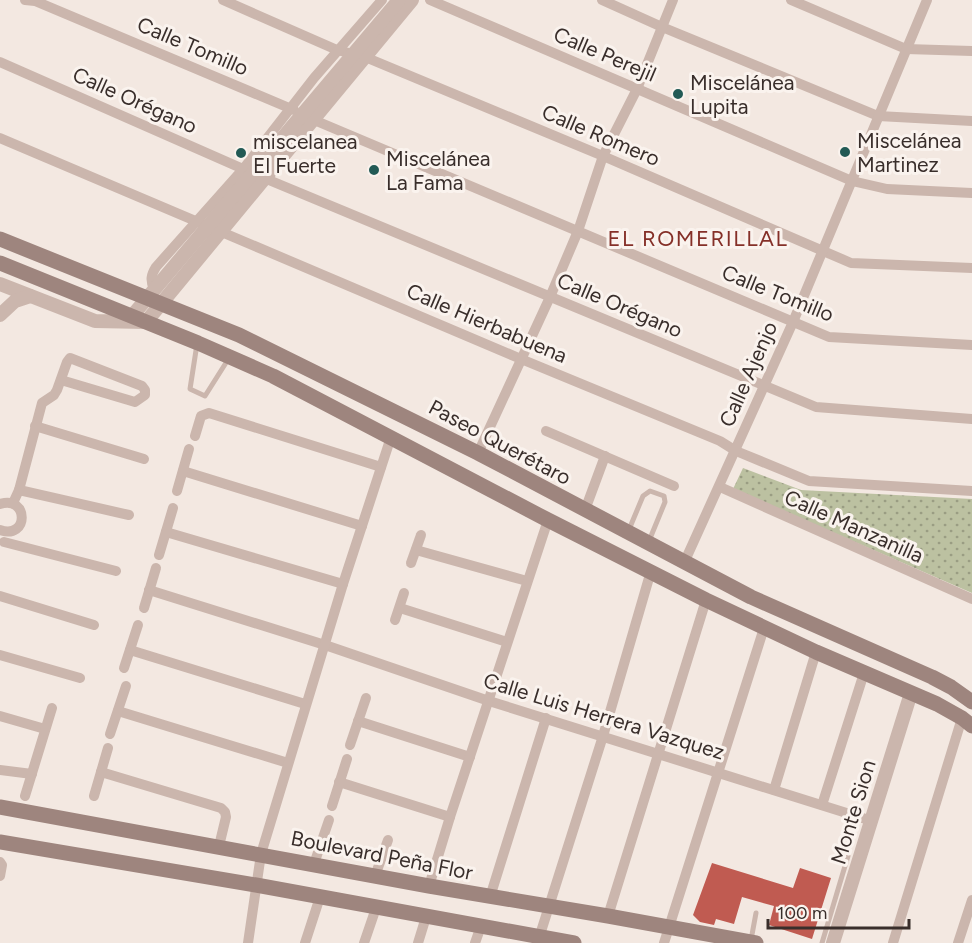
<svg xmlns="http://www.w3.org/2000/svg" width="972" height="943" font-family="Figtree,sans-serif">
  <style>
    .green { fill: url(#green-dots) }
    .building { fill: #c05b51 }
    .lines { fill: none; stroke-linecap: round; stroke-linejoin: round }
    .service { stroke: #cbb6ad; stroke-width: 5 }
    .minor { stroke: #cbb6ad; stroke-width: 10 }
    .tertiary { stroke: #cbb6ad; stroke-width: 14 }
    .secondary { stroke: #9e857e; stroke-width: 15 }
    .poi-dot { fill: #225a55; stroke: #faf3ee; stroke-width: 2 }
    .labels { text-anchor: middle; dominant-baseline: central; stroke-width: 6; stroke-linejoin: round; paint-order: stroke }
    .street-label { font-size: 21px; fill: #392e2b; stroke: #faf3ee }
    .poi-label { font-size: 21px; fill: #392e2b; stroke: #faf3ee; text-anchor: start }
    .neighbourhood-label { font-size: 22px; letter-spacing: 1.5px; fill: #853028; stroke: #faf3ee }
  </style>
  <defs>
    <pattern id="green-dots" width="8" height="8" patternUnits="userSpaceOnUse" patternTransform="scale(1.5)"><rect width="8" height="8" fill="#bcc1a1"/><path d="M2 2h.1M6 6h.1" fill="none" stroke="#9a9d83" stroke-width="1.8" stroke-linecap="round"/></pattern>
  </defs>
  <rect width="100%" height="100%" fill="#f3e8e1"/>
  <!-- green -->
  <polygon class="green" points="743,468 801,490 972,499 972,593 733,489"/>
  <!-- building -->
  <polygon class="building" points="712,863 793,888 800,868 831,878 812,939 769,925 774,906 742,897 734,924 716,919 714,925 700,922 693,915"/>
  <g class="lines">
    <!-- service -->
    <g class="service">
      <polyline points="197,344 190,389 205,396 229,358"/>
      <polyline points="628,532 643,496 650,491 664,496 665,502 649,541"/>
      <polyline points="751,940 756,913"/>
      <polyline points="822,943 848,856"/>
    </g>
    <!-- minor -->
    <g class="minor">
      <polyline points="25,0 35,1 294,110"/>
      <polyline points="223,0 337,50 365,57 603,156 851,263 972,268"/>
      <polyline points="430,0 852,181 887,189 972,193"/>
      <polyline points="602,0 662,27 878,116 972,121"/>
      <polyline points="791,0 906,49 972,51"/>
      <polyline points="0,62 250,172"/>
      <polyline points="314,120 829,337 972,345"/>
      <polyline points="0,138 521,359 720,441 736,451 809,481 972,491"/>
      <polyline points="264,178 816,407 972,419"/>
      <path d="M154,289c-4,-9 -3,-14 2,-22l88,-99 70,-90 68,-78"/>
      <polyline points="35,426 144,459"/>
      <polyline points="546,431 674,486"/>
      <polyline points="195,436 201,416 209,413 381,467"/>
      <polyline points="478,453 550,297 578,231 603,156 637,89 673,0"/>
      <polyline points="183,471 362,526"/>
      <polyline points="720,487 972,599"/>
      <polyline points="19,490 129,515"/>
      <polyline points="177,491 189,449"/>
      <polyline points="13,503 19,490 42,403 54,395 57,390 67,362 70,358 142,386 145,390 145,395 135,402 61,380"/>
      <path d="M0,504c29,-9 29,36 0,26"/>
      <polyline points="585,510 605,456"/>
      <polyline points="166,532 343,584"/>
      <polyline points="4,542 116,571"/>
      <polyline points="416,550 527,581"/>
      <polyline points="159,555 173,508"/>
      <polyline points="411,563 421,535"/>
      <polyline points="684,563 793,322 927,0"/>
      <polyline points="149,590 325,645 489,701 872,821"/>
      <polyline points="0,596 94,625"/>
      <polyline points="144,608 156,568"/>
      <polyline points="400,608 507,642"/>
      <polyline points="395,620 404,593"/>
      <polyline points="130,650 305,704"/>
      <polyline points="0,655 80,678"/>
      <polyline points="124,668 138,625"/>
      <polyline points="118,711 288,763"/>
      <polyline points="0,716 45,729"/>
      <polyline points="358,721 470,757"/>
      <polyline points="110,734 126,686"/>
      <polyline points="350,745 366,698"/>
      <polyline points="0,770 32,774"/>
      <polyline points="101,772 221,808 225,812 226,817 219,846"/>
      <polyline points="339,782 450,817"/>
      <polyline points="774,790 816,652"/>
      <polyline points="25,796 52,708"/>
      <polyline points="94,796 108,748"/>
      <polyline points="822,805 864,673"/>
      <polyline points="332,806 347,759"/>
      <polyline points="0,862 2,865 0,876"/>
      <polyline points="314,864 329,820"/>
      <polyline points="375,876 388,840"/>
      <polyline points="429,886 450,817 548,520"/>
      <polyline points="490,897 546,718"/>
      <polyline points="608,916 706,600"/>
      <polyline points="538,941 603,736 651,571"/>
      <polyline points="248,943 261,854 343,584 391,437"/>
      <polyline points="305,943 320,897"/>
      <polyline points="364,943 376,908"/>
      <polyline points="418,943 426,917"/>
      <polyline points="475,943 481,926"/>
      <polyline points="664,943 764,628"/>
      <polyline points="893,943 962,718"/>
      <polyline points="958,943 972,900"/>
    </g>
    <!-- tertiary -->
    <g class="tertiary">
      <polyline points="0,284 95,321 146,322 412,0"/>
      <polyline points="0,315 15,301 30,296"/>
      <polyline points="132,316 399,0"/>
      <polyline points="833,943 911,693"/>
    </g>
    <!-- secondary -->
    <g class="secondary">
      <polyline points="0,239 239,335 478,453 751,597 932,677 951,687 972,702"/>
      <polyline points="0,263 198,343 273,376 548,520 706,600 816,652 937,704 962,718 972,726"/>
      <polyline points="0,807 429,886 608,916 756,943"/>
      <polyline points="0,842 256,885 574,943"/>
    </g>
  </g>
  <!-- markers -->
  <g class="poi-dot">
    <circle cx="678" cy="94" r="6"/>
    <circle cx="845" cy="152" r="6"/>
    <circle cx="241" cy="153" r="6"/>
    <circle cx="374" cy="170" r="6"/>
  </g>
  <g class="labels">
    <!-- street labels -->
    <g class="street-label">
      <text transform="translate(193 46) rotate(23)">Calle Tomillo</text>
      <text transform="translate(605 54) rotate(23)">Calle Perejil</text>
      <text transform="translate(135 100) rotate(24)">Calle Orégano</text>
      <text transform="translate(601 135) rotate(23)">Calle Romero</text>
      <text transform="translate(778 293) rotate(22)">Calle Tomillo</text>
      <text transform="translate(620 305) rotate(23)">Calle Orégano</text>
      <text transform="translate(487 323) rotate(23)">Calle Hierbabuena</text>
      <text transform="translate(748 374) rotate(-66)">Calle Ajenjo</text>
      <text transform="translate(500 442) rotate(28)">Paseo Querétaro</text>
      <text transform="translate(854 526) rotate(24)">Calle Manzanilla</text>
      <text transform="translate(604 716) rotate(17)">Calle Luis Herrera Vazquez</text>
      <text transform="translate(853 812) rotate(-73)">Monte Sion</text>
      <text transform="translate(382 855) rotate(11)">Boulevard Peña Flor</text>
    </g>
    <!-- poi labels -->
    <g class="poi-label">
      <text x="690" y="82">Miscelánea<tspan x="690" dy="24">Lupita</tspan></text>
      <text x="857" y="140">Miscelánea<tspan x="857" dy="24">Martinez</tspan></text>
      <text x="253" y="141">miscelanea<tspan x="253" dy="24">El Fuerte</tspan></text>
      <text x="386" y="158">Miscelánea<tspan x="386" dy="24">La Fama</tspan></text>
    </g>
    <!-- neighbourhood labels -->
    <g class="neighbourhood-label">
      <text x="698" y="238">EL ROMERILLAL</text>
    </g>
  </g>
  <!-- scale -->
  <path d="M768 919v9h141v-9" fill="none" stroke="#392e2b" stroke-width="3"/>
  <text x="777" y="919" font-size="18" fill="#392e2b" stroke="#faf3ee" stroke-width="4.5" paint-order="stroke">100 m</text>
</svg>
